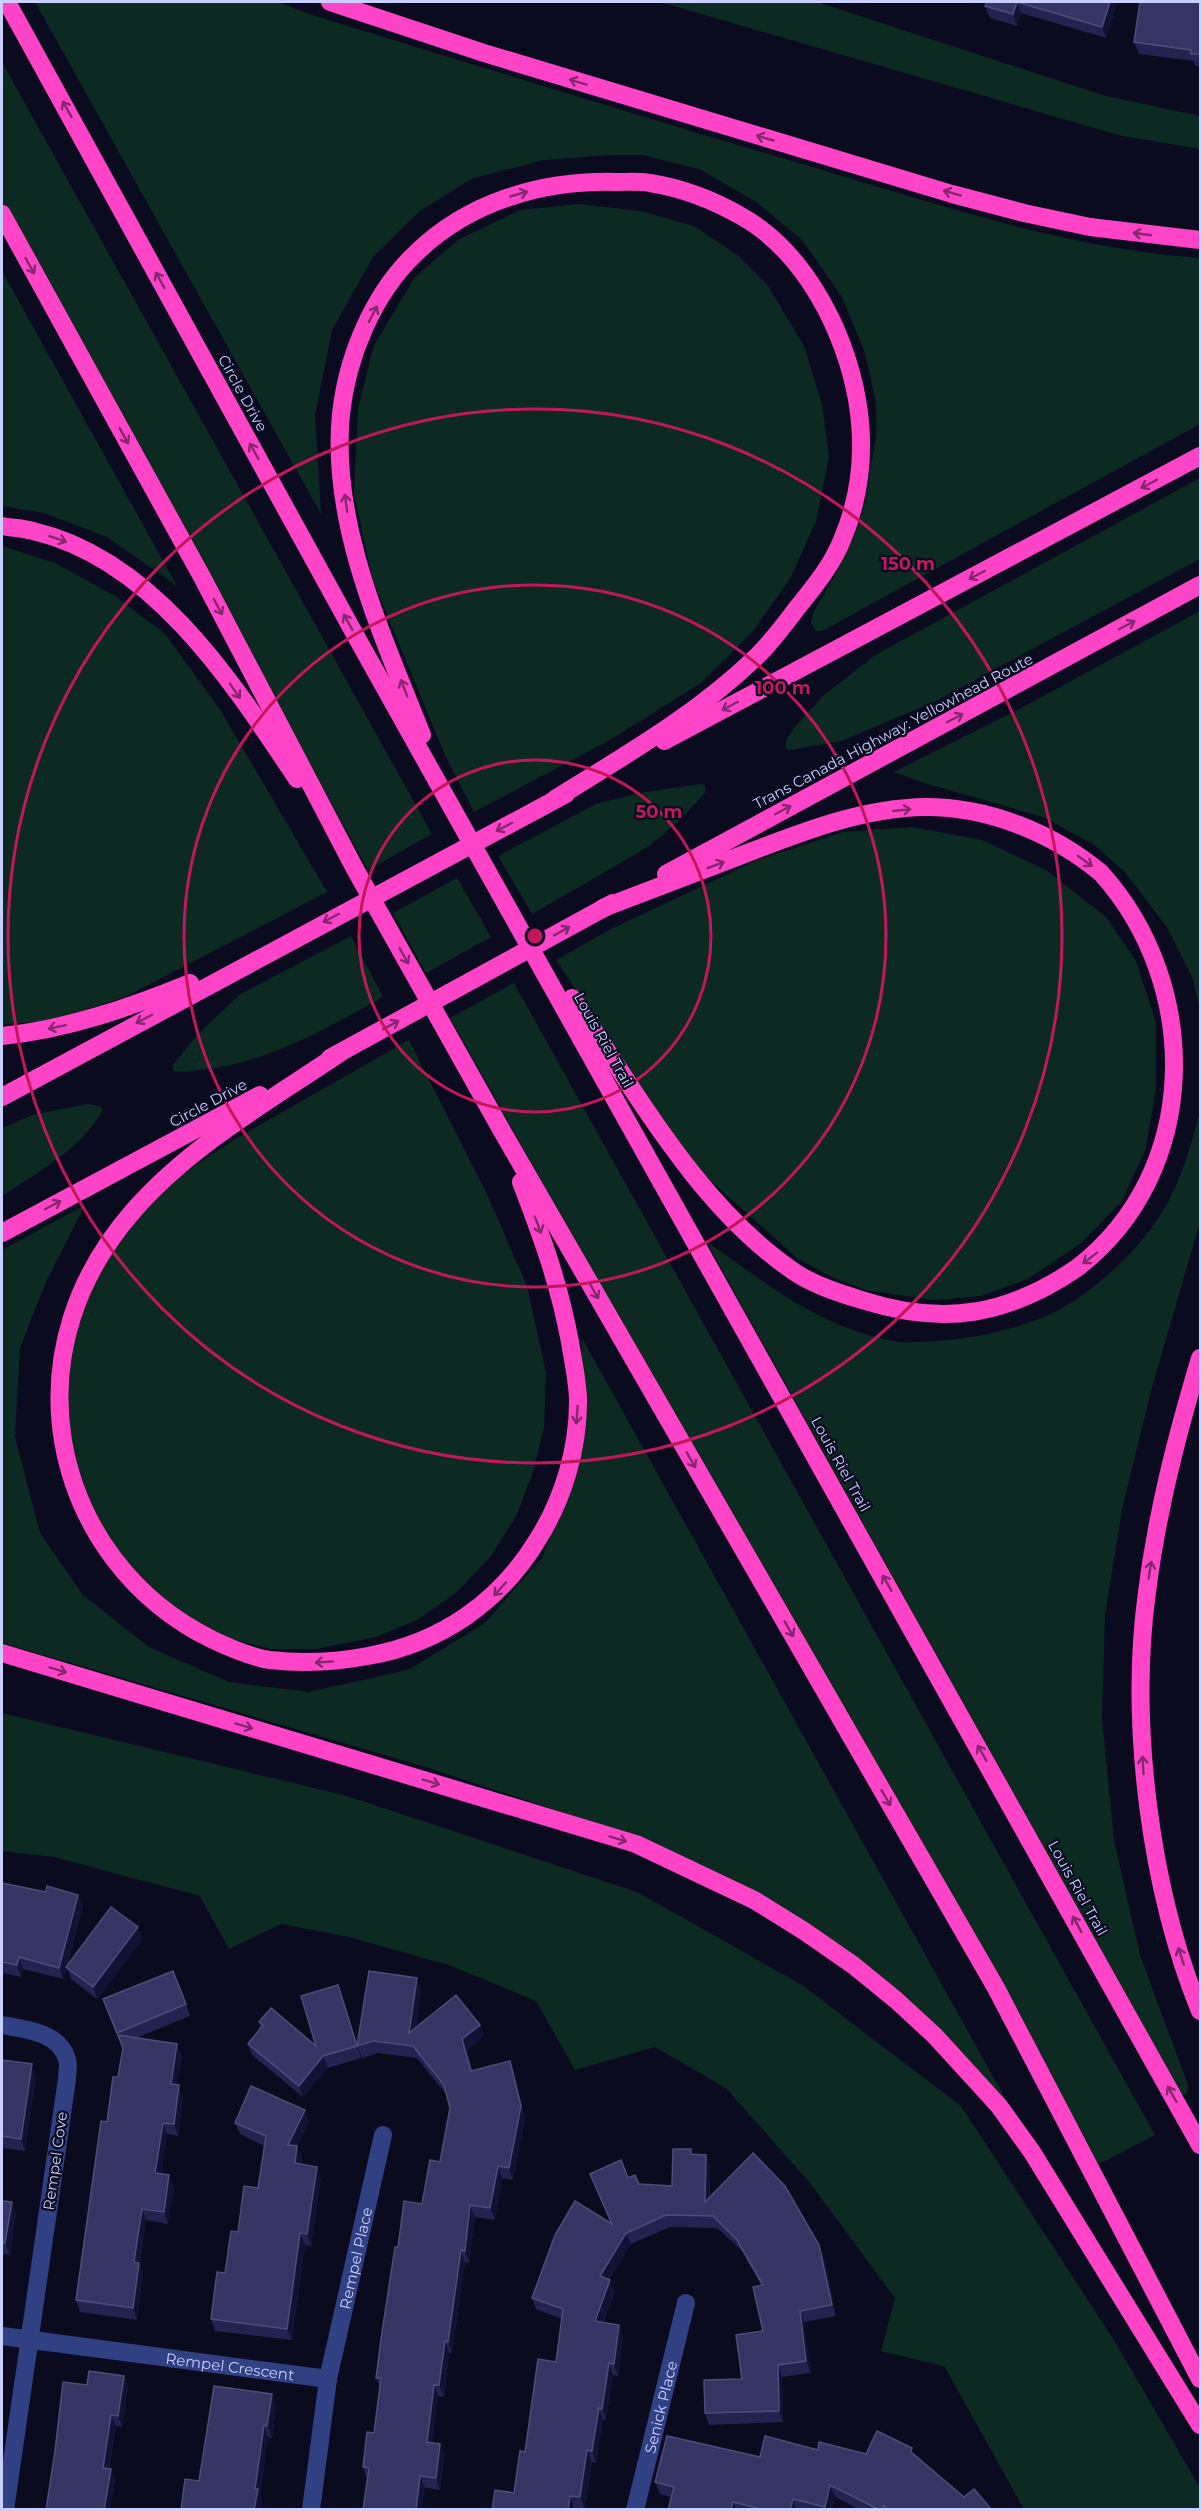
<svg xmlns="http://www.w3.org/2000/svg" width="1202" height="2511" font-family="Montserrat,sans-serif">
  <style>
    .green { fill: #0d2a22 }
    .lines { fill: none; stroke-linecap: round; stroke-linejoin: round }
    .minor { stroke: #314083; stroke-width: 18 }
    .highway { stroke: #ff44c7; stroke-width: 18 }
    .wall { fill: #22234f }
    .shaded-wall { fill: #111234 }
    .building { fill: #343562; stroke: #4b4e7b; stroke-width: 1.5 }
    .oneway { stroke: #842873 }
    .ring { fill: none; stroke: #c2185b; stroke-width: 3 }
    .labels { text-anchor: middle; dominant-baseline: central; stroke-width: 4.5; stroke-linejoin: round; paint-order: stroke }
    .street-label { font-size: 15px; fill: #c9cfff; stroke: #0a0b1f }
    .centre { fill: #c2185b; stroke: #0a0b1f; stroke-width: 3 }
    .ring-label { font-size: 18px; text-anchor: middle; font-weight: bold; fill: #c2185b; stroke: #0a0b1f; stroke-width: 4.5; stroke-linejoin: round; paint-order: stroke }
  </style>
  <rect width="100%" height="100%" fill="#0a0b1f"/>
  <!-- green -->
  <g class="green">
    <path d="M35,2h243l34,13c170,52 339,105 510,155 124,37 249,79 378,88v166l-378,207h-6l-5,-8 2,-10 24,-41 26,-61 13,-73v-35l-11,-50 -23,-56 -40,-57 -47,-39 -56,-32 -56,-14h-31l-68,5 -71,18 -53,33 -47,46 -41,73 -17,85 6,99z"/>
    <polygon points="660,2 817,2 1106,96 1200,116 1200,149 1122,136"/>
    <polygon points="2,62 432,834 368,870 2,201"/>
    <polygon points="580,204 640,211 694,226 736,254 768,286 804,346 822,404 829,457 816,521 791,577 754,630 701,683 610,740 474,812 445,755 373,581 354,494 358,408 374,345 415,277 458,240 520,210"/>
    <polygon points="2,271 177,586 107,537 44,513 2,506"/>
    <polygon points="1200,478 1200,559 932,703 841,741 791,750 785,748 787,738 794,728 824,695 877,654"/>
    <polygon points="2,546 55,563 115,596 165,634 221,711 327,892 125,997 54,1020 2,1025"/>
    <polygon points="1200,611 1200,1011 1193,979 1167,927 1124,871 1093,844 1043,817 921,782 894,772 1025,706"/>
    <polygon points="700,784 705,785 705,793 680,820 648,847 532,914 498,856 596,804 639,793"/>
    <polygon points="912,827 982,840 1046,870 1106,917 1136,961 1156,1022 1156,1088 1146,1148 1122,1201 1081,1243 1028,1279 981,1296 935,1300 865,1290 832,1277 798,1259 693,1165 556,960 613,928 758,860 843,832"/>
    <polygon points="457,878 491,937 426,973 393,913"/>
    <path d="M351,936l32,61c-56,31 -117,67 -183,73 -8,1 -19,3 -27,1v-6l24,-30 42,-40z"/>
    <polygon points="514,983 1155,2135 1095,2166 450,1018"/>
    <polygon points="409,1040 487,1194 527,1286 546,1372 544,1428 532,1475 517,1514 491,1556 457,1592 417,1620 376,1637 316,1649 271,1649 224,1637 183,1616 129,1575 85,1503 64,1409 67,1351 90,1282 117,1237 161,1189 235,1139"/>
    <path d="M87,1104l12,2 4,4c-23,40 -65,62 -101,86v-68l30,-13z"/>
    <path d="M1200,1112v110l-49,169 -29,118 -17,106 -3,103 12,122 26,115 48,130 -1,9 -5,2 -476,-855c47,33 93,70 147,89 14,5 34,11 49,12 51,2 127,-11 170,-40 33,-21 65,-52 87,-85 21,-31 31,-69 41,-105z"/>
    <polygon points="85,1205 45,1284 20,1348 15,1437 40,1533 83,1595 149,1647 229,1682 309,1692 408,1670 485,1623 542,1558 579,1460 582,1338 1025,2134 911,2007 648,1841 429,1768 2,1643 2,1250"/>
    <polygon points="2,1713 347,1796 637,1892 802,1985 961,2106 1114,2340 1200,2488 1200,2509 1024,2509 944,2366 881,2351 895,2298 810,2183 727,2089 655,2047 575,2070 536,2001 449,1965 349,1937 281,1924 229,1949 200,1896 54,1857 2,1851"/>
  </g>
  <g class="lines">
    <!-- minor -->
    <g class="minor">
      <path d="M2,2025c23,4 57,7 65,34 2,6 0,14 0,20l-62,431"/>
      <path id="s1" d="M2,2336l326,43 -17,131"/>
      <path id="s2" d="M328,2379l55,-244"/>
      <path id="s3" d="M635,2510l51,-207"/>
    </g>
    <!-- highway -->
    <g class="highway">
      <polyline points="7,2 358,640 1200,2145"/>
      <polyline points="330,2 484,53 952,194 1024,213 1090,227 1200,240"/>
      <polyline points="2,214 202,577 355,869 502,1131 996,1988 1200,2379"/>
      <path d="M2,526c10,2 21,2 31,5 121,28 200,152 264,248"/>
      <path d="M422,735c-39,-99 -92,-211 -81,-321 6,-57 32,-120 74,-160 54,-53 128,-74 202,-72 11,0 22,-1 33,1 32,5 63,17 91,33 41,23 70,62 90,103 33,70 42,148 11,221 -10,25 -28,47 -45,68 -13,17 -26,35 -42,50 -59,57 -131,98 -200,141"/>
      <polyline points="664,741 1200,456"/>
      <polyline points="666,874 1200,585"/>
      <path d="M572,998c65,95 127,210 224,275 20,13 46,21 69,28 80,25 143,14 212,-33 125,-96 125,-283 24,-395 -48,-40 -112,-66 -175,-66 -65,1 -124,25 -184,48 -46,18 -93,35 -139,53"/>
      <path d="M2,1036c65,-7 127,-28 188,-53"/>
      <path d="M340,1053c-71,48 -149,92 -206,157 -57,65 -85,145 -71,231 15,87 70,160 150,199 17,8 37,17 57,20 33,4 66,2 98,-4 73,-13 132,-54 170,-117 25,-40 40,-89 40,-137 0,-20 -5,-41 -8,-60 -11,-59 -28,-105 -49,-160"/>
      <polyline points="330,1058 613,903"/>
      <polyline points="2,1097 566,794"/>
      <polyline points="2,1233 260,1095"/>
      <path d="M1200,1358c-23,77 -43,154 -53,234 -18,131 3,297 53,419"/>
      <polyline points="2,1653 636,1844 754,1900 804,1931 853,1965 896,2000 934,2035 999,2106 1032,2152 1200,2425"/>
    </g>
  </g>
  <!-- wall -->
  <g class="wall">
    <polygon points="987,2 1115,2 1116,6 1106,38 1021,13 1017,26 990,18 985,6"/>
    <polygon points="1200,2 1200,66 1195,66 1194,61 1139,54 1134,42"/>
    <polygon points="2,1883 46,1892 78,1895 83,1906 67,1966 142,1939 97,1999 71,1979 67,1967 63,1979 23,1969 21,1977 2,1973"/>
    <polygon points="417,1978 421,1990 416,2027 480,2025 484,2036 467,2051 472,2071 514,2073 525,2118 513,2180 502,2178 495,2220 475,2217 469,2263 465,2262 452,2353 449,2353 444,2397 438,2396 432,2443 440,2444 444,2456 440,2490 367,2479 363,2467 374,2433 380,2388 376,2378 398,2247 422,2204 440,2162 450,2108 446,2094 417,2058 378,2053 362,2058 357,2046"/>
    <polygon points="338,1985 361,2058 328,2068 303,2097 252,2055 248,2044 261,2028 259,2022 316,2046"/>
    <polygon points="186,2004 190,2016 136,2038 182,2056 177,2085 183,2097 178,2136 167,2134 161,2174 174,2187 168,2224 146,2220 140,2264 143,2274 137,2320 80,2312 76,2300 107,2122 118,2077 123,2049 107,2011"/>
    <polygon points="2,2060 36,2076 25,2151 2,2148"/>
    <polygon points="309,2121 297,2147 302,2158 301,2164 321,2178 311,2246 305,2245 292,2340 215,2331 211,2319 238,2232 258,2188 264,2146 240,2134 235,2123"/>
    <polygon points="693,2154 706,2155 710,2166 710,2197 824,2257 836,2316 804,2322 811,2373 782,2377 783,2422 709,2425 705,2413 742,2379 763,2331 761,2285 742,2251 717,2228 670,2227 631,2244 609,2280 615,2292 603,2323 619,2325 623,2337 618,2376 613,2375 606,2420 603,2420 596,2463 592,2462 585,2509 574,2508 514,2493 525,2452 556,2362 562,2319 536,2309 532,2298 611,2223 590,2174 628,2178 639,2184 672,2186"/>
    <polygon points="2,2201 12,2202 16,2214 10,2255 2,2254"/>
    <polygon points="124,2376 128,2388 122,2427 116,2426 109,2469 115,2481 110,2510 46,2510 87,2385"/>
    <polygon points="272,2394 276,2406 272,2438 268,2437 260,2495 262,2501 199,2481"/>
    <polygon points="818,2450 866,2454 915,2455 964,2497 992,2510 860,2510 835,2497 832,2510 668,2510 671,2497 660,2494 655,2482 760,2457"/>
  </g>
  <!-- shaded-wall -->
  <g class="shaded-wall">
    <polygon points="1017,2 1021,13 1017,26 1013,14"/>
    <polygon points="1110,2 1115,2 1116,6 1106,38 1102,27"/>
    <polygon points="78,1895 83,1906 63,1979 59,1968"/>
    <polygon points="138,1927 142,1939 97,1999 93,1987"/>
    <polygon points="19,1957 23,1969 21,1977 17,1965"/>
    <polygon points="417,1978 421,1990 413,2045 409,2033"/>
    <polygon points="338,1985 342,1996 361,2058 357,2046"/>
    <polygon points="480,2025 484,2036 467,2051 476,2083 462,2039"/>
    <polygon points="177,2044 182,2056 176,2096 171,2084"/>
    <polygon points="323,2056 328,2068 303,2097 299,2086"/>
    <polygon points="510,2061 514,2073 525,2118 513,2180 509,2168"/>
    <polygon points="32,2064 36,2076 25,2151 21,2139"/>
    <polygon points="179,2085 183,2097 178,2136 174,2124"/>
    <polygon points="305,2110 309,2121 297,2147 302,2158 299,2175 288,2145"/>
    <polygon points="163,2123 167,2134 160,2185 155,2173"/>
    <polygon points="706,2155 710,2166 709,2213 705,2202"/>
    <polygon points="498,2166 502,2178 495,2220 490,2208"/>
    <polygon points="317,2167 321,2178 311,2246 307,2234"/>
    <polygon points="169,2175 174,2187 168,2224 164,2212"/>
    <polygon points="12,2202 16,2214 10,2255 5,2243"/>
    <polygon points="470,2205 475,2217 469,2263 465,2251"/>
    <polygon points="142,2209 146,2220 140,2264 143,2274 137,2320 133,2308 134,2262"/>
    <polygon points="300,2233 305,2245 292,2340 287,2329"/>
    <polygon points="626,2233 631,2244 604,2288 600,2276"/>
    <polygon points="819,2245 824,2257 836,2316 832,2305"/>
    <polygon points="461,2250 465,2262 452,2353 448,2342"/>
    <polygon points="610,2280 615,2292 599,2333 595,2321"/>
    <polygon points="800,2311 804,2322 811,2373 806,2361"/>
    <polygon points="619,2325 623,2337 618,2376 614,2364"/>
    <polygon points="445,2341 449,2353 444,2397 439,2385"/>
    <polygon points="609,2363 613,2375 606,2420 602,2409"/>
    <polygon points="778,2365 782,2377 783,2422 779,2411"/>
    <polygon points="124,2376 128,2388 122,2427 118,2416"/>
    <polygon points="434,2385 438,2396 431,2454 427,2442"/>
    <polygon points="272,2394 276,2406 272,2438 267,2426"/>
    <polygon points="599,2408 603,2420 596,2463 592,2451"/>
    <polygon points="111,2415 116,2426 107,2480 103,2468"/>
    <polygon points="264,2425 268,2437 260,2495 262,2501 260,2510 254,2510 255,2489"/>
    <polygon points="440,2444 444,2456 440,2490 436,2478"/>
    <polygon points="587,2450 592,2462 585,2509 580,2497"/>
    <polygon points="111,2469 115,2481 110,2510 104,2510"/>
    <polygon points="420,2476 425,2488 422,2510 416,2510"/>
    <polygon points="830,2485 835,2497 832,2510 826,2510 825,2507"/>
    <polygon points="570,2496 574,2508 574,2510 568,2510"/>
    <polygon points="793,2499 796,2510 790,2510"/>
    <polygon points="733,2502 736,2510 731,2510"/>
  </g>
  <!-- building -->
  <g class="building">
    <polygon points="987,2 1017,2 1013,14 985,6"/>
    <polygon points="1017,2 1110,2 1102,27"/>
    <polygon points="1140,2 1200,2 1200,54 1191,54 1191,50 1134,42"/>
    <polygon points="2,1883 46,1892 47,1886 78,1895 59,1968 19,1957 17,1965 2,1962"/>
    <polygon points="111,1907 138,1927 93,1987 66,1967"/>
    <polygon points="173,1971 186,2004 117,2033 103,1999"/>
    <polygon points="369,1971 417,1978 409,2033 456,1995 480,2025 462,2039 471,2071 510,2061 521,2106 509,2168 498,2166 490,2208 470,2205 465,2251 461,2250 448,2342 445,2341 439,2385 434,2385 427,2442 440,2444 436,2478 420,2476 416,2510 363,2510 369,2468 363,2467 367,2432 374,2433 381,2378 376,2378 382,2332 395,2247 398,2247 404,2201 422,2204 430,2160 440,2162 450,2108 444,2085 413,2046 373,2041 357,2046"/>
    <polygon points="338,1985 357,2046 323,2056 299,2086 248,2044 263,2025 259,2022 271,2008 316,2046 301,1996"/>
    <polygon points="118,2035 177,2044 171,2084 179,2085 174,2124 163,2123 155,2173 169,2175 164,2212 142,2209 134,2262 139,2263 133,2308 76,2300 101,2121 107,2122 113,2077 118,2077 123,2048"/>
    <polygon points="2,2060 32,2064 21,2139 2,2136"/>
    <polygon points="251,2086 305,2110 288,2145 297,2146 295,2163 317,2167 307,2234 300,2233 287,2329 211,2319 217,2272 225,2273 231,2231 238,2232 244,2186 258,2188 266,2136 235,2123"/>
    <polygon points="673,2149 691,2149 691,2154 706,2155 705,2202 753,2153 785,2186 819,2245 832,2305 800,2311 806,2361 778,2365 779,2411 705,2413 704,2380 742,2379 736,2335 763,2331 753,2287 763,2285 737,2240 713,2216 666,2215 626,2233 600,2276 610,2280 595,2321 619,2325 614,2364 609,2363 602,2409 599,2408 592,2451 587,2450 580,2497 570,2496 568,2510 492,2510 495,2490 514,2493 520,2451 525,2452 538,2359 556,2362 563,2309 532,2298 555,2235 575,2201 612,2224 590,2174 621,2160 628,2178 635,2175 639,2184 672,2186"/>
    <polygon points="2,2201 12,2202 5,2243 2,2243"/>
    <polygon points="89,2371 124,2376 118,2416 111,2415 103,2468 111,2469 104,2510 46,2510 55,2451 63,2382 87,2385"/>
    <polygon points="214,2386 272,2394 267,2426 264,2425 255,2489 258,2489 254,2510 181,2510 185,2479 199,2481"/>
    <polygon points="877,2431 912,2448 911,2452 964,2497 974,2489 992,2510 889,2510 884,2505 882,2510 880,2510 830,2485 825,2507 793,2499 790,2510 765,2510 733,2502 731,2510 668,2510 674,2487 655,2482 667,2436 760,2457 765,2436 818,2450 819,2442 866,2454"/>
  </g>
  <!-- one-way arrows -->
  <defs><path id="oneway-shaft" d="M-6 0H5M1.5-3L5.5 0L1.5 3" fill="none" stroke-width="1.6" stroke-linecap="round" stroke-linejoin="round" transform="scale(1.5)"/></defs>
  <g class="oneway">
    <use href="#oneway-shaft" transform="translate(578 82) rotate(-163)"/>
    <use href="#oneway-shaft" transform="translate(67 109) rotate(-119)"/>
    <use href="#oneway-shaft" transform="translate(765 138) rotate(-164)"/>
    <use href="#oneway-shaft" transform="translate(952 193) rotate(-164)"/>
    <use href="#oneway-shaft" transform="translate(519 194) rotate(-16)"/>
    <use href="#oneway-shaft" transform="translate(1142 234) rotate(-172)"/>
    <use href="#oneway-shaft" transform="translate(30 266) rotate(61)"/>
    <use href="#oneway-shaft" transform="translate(160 280) rotate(-119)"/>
    <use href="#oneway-shaft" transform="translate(373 314) rotate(-63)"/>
    <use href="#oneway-shaft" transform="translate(124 436) rotate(61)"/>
    <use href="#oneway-shaft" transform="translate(254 451) rotate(-119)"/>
    <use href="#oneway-shaft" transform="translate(1149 484) rotate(152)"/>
    <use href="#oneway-shaft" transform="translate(346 503) rotate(-98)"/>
    <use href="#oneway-shaft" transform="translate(58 539) rotate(19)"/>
    <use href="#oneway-shaft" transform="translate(977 575) rotate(152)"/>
    <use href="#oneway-shaft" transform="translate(218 607) rotate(62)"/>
    <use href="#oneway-shaft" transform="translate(348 622) rotate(-119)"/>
    <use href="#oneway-shaft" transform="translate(1127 625) rotate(-28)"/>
    <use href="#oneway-shaft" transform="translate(404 688) rotate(-111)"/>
    <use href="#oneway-shaft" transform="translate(235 691) rotate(55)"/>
    <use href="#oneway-shaft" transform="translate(730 706) rotate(152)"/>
    <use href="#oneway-shaft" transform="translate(955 718) rotate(-28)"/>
    <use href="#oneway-shaft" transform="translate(783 810) rotate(-28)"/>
    <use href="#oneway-shaft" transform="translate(902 810) rotate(-6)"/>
    <use href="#oneway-shaft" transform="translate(504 827) rotate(152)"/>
    <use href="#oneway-shaft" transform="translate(1085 861) rotate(36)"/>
    <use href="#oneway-shaft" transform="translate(716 865) rotate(-21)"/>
    <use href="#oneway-shaft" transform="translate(331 918) rotate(152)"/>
    <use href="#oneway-shaft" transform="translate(562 931) rotate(-29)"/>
    <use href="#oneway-shaft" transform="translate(404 956) rotate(61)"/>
    <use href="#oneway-shaft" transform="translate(144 1019) rotate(152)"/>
    <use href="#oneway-shaft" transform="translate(391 1025) rotate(-29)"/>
    <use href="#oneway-shaft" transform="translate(57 1027) rotate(168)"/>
    <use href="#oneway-shaft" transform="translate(53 1205) rotate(-28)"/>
    <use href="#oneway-shaft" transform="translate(538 1225) rotate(69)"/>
    <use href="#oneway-shaft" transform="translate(1090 1258) rotate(143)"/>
    <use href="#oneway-shaft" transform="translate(594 1291) rotate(60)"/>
    <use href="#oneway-shaft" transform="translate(577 1415) rotate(94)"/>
    <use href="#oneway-shaft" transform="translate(691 1460) rotate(60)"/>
    <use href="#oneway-shaft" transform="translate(1150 1570) rotate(-81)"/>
    <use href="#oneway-shaft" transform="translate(887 1583) rotate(-119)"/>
    <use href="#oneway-shaft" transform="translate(500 1589) rotate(132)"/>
    <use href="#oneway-shaft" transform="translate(789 1629) rotate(60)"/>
    <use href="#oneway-shaft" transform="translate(324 1662) rotate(176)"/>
    <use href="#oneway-shaft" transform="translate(58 1670) rotate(17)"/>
    <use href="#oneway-shaft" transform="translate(244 1726) rotate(17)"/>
    <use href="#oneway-shaft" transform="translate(982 1753) rotate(-119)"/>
    <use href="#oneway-shaft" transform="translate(1143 1765) rotate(-93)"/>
    <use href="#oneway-shaft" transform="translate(431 1782) rotate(17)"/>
    <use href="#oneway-shaft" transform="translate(886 1798) rotate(60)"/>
    <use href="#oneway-shaft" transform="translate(618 1839) rotate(17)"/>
    <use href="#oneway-shaft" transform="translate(1077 1924) rotate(-119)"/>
    <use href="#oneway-shaft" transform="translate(1181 1956) rotate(-108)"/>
    <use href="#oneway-shaft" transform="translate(1172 2094) rotate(-119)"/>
  </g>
  <!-- distance rings -->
  <g class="ring">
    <circle cx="535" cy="936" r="176"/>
    <circle cx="535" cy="936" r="351"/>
    <circle cx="535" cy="936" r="527"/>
  </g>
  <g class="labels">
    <!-- street labels -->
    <g class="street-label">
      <text transform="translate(243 393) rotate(61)">Circle Drive</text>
      <text transform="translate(893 731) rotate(-28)">Trans Canada Highway: Yellowhead Route</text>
      <text transform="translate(604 1040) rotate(61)">Louis Riel Trail</text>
      <text transform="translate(208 1103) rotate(-28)">Circle Drive</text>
      <text transform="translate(841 1464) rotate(61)">Louis Riel Trail</text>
      <text transform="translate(1078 1888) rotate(61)">Louis Riel Trail</text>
      <text transform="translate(55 2161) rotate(-82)">Rempel Cove</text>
      <text stroke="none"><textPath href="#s2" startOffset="124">Rempel Place</textPath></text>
      <text stroke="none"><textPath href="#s1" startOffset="230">Rempel Crescent</textPath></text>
      <text stroke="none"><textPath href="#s3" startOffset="106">Senick Place</textPath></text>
    </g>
  </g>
  <circle cx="535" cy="936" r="9" class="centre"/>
  <g class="ring-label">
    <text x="908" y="570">150 m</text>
    <text x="783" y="694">100 m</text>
    <text x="659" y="818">50 m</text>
  </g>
  <!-- border -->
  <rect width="1202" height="2511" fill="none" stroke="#c9cfff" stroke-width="6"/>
</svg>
